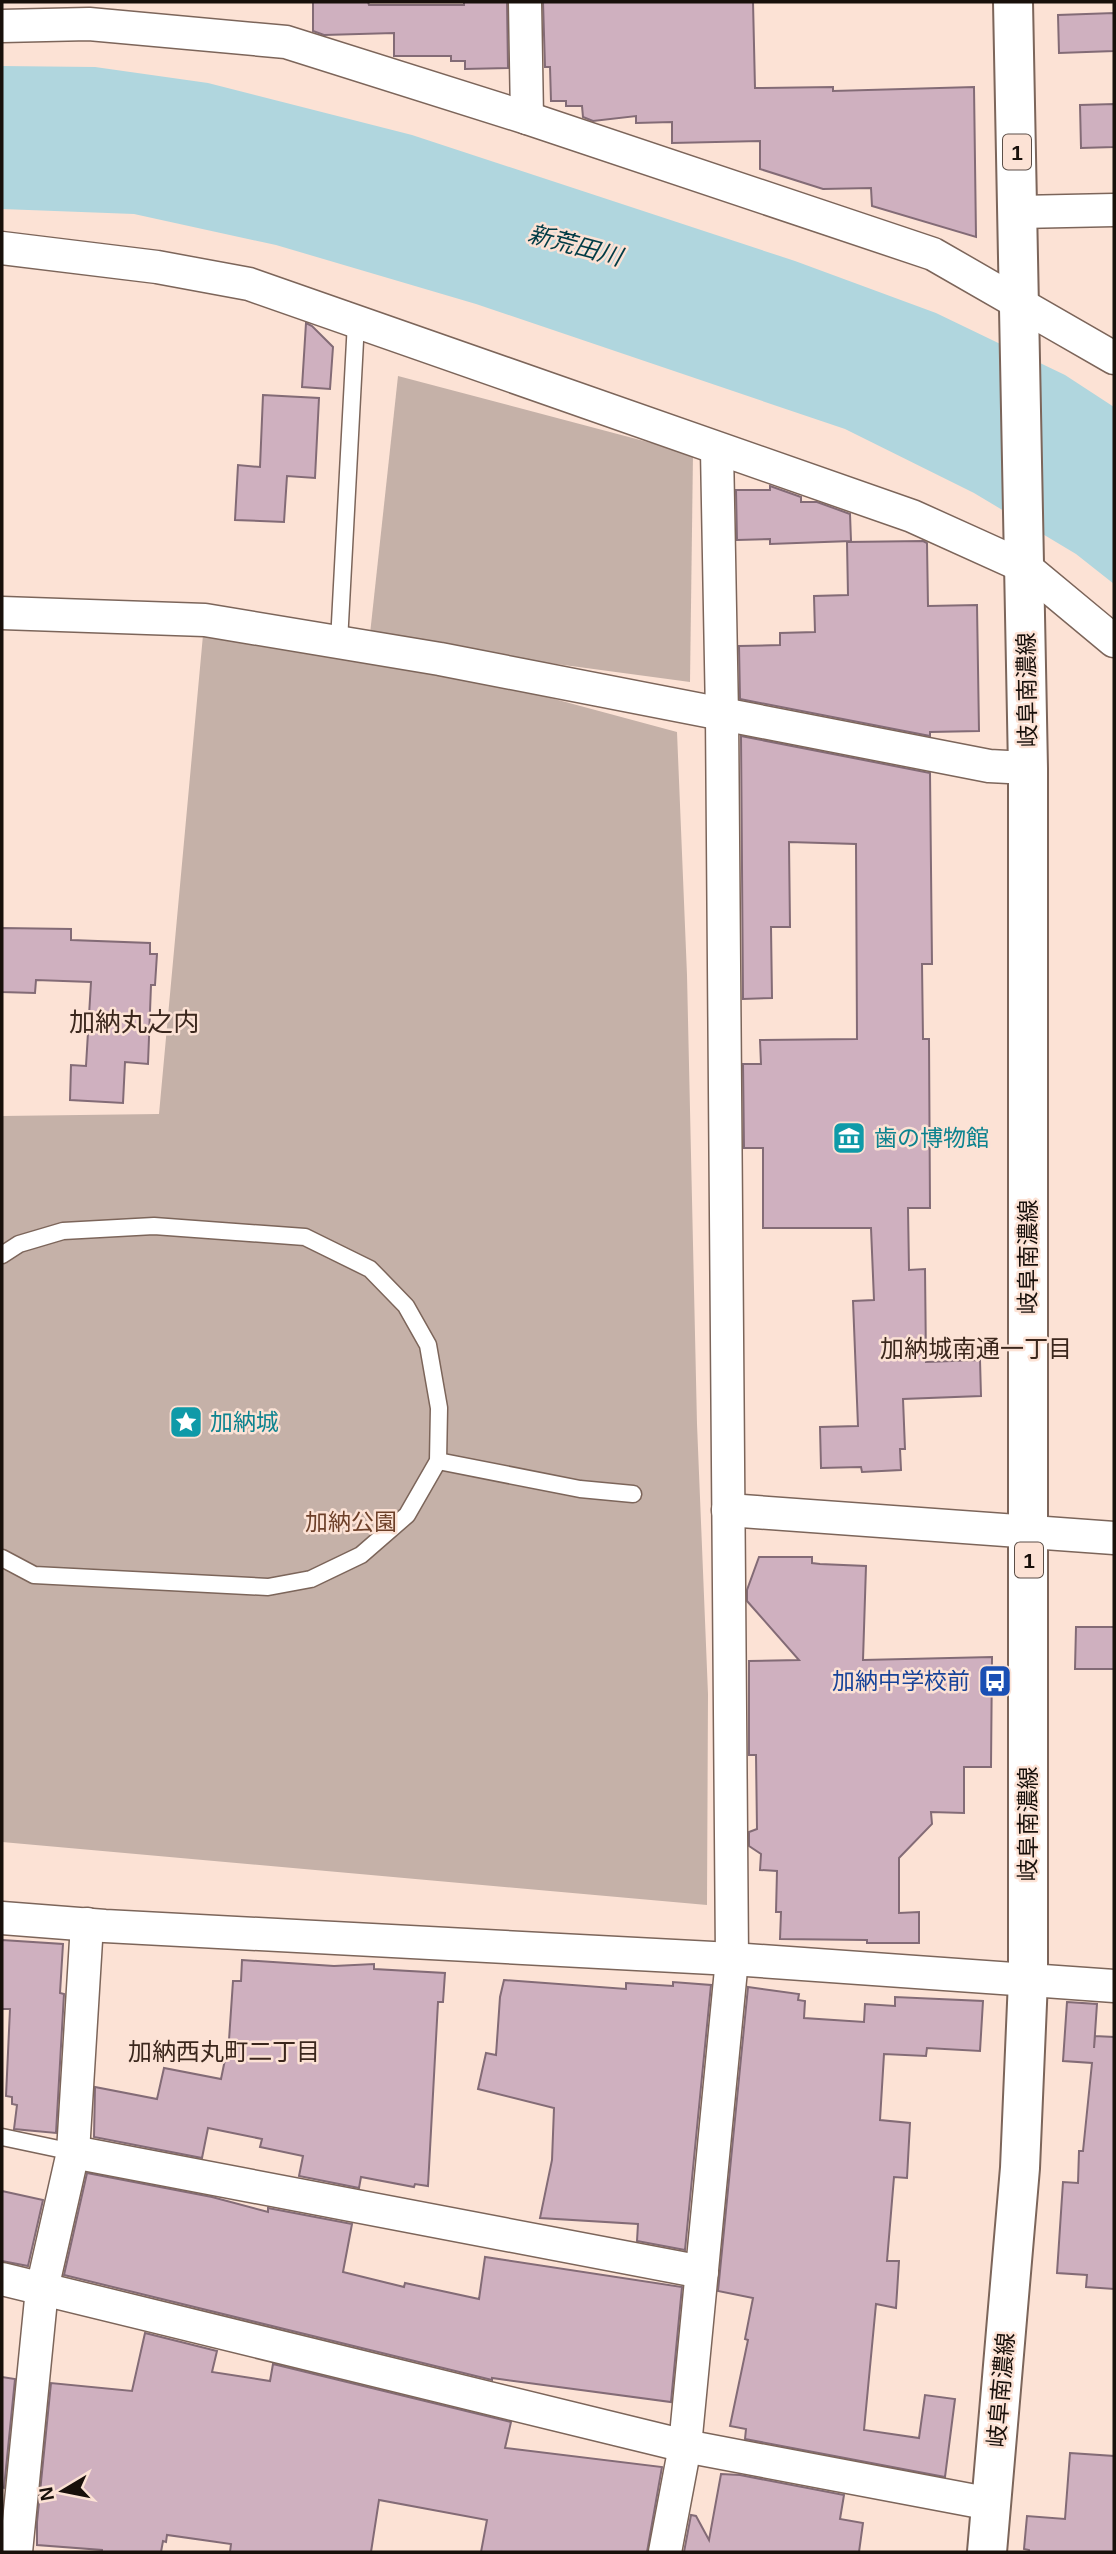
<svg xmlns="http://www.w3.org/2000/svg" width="1116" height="2554" font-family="Helvetica,'Noto Sans JP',sans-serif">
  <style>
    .green { fill: #c5b1a8 }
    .water { fill: #b0d6de }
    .building { fill: #cfb0bf; stroke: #836b76; stroke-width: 2 }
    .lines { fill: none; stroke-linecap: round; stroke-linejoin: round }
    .service-casing { stroke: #7c655a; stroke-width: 19 }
    .minor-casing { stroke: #7c655a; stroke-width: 35 }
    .primary-casing { stroke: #7c655a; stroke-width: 42 }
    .service { stroke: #fff; stroke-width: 16 }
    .minor { stroke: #fff; stroke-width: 32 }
    .primary { stroke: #fff; stroke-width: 38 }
    .labels { text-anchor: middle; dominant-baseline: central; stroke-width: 5; stroke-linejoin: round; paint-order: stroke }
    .shield { fill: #fce2d5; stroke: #5c4f48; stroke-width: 2 }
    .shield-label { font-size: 21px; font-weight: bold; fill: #18100b }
    .street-label { font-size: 23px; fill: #18100b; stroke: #fce2d5 }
    .culture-label { font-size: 23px; fill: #0d838f; stroke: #fce2d5; text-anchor: start }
    .park-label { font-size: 23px; fill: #6d4029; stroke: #fce2d5 }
    .transit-label { font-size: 23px; fill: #164399; stroke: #fce2d5; text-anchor: end }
    .water-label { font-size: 24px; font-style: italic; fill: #003b45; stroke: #fce2d5 }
    .neighbourhood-label { font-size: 24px; fill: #3b271d; stroke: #fce2d5 }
    .quarter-label { font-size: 26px; fill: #3b271d; stroke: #fce2d5 }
  </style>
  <rect width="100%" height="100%" fill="#fce2d5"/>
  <!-- green -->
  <g class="green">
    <polygon points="398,376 693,454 690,682 534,661 370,634"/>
    <polygon points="203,635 450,671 677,732 687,975 697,1424 708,1694 707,1905 2,1842 2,1116 159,1114"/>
  </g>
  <!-- water -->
  <polygon class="water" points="2,66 95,67 208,83 412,135 795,261 936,313 1065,375 1114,407 1114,584 1076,554 974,493 845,429 476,304 276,245 134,214 2,209"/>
  <!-- building -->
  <g class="building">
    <polygon points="313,2 368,2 369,5 464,5 464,2 507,2 508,68 465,69 465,61 451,61 451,56 394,56 394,33 324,35 313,31"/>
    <polygon points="543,2 753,2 755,88 833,87 833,91 974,87 976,237 872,206 871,188 823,189 760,169 760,141 672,143 672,122 636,123 636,116 593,121 583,117 582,106 566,106 566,101 551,101 550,67 545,67"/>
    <polygon points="1114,13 1114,51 1059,53 1058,15"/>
    <polygon points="1114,104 1114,147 1081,148 1080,105"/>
    <polygon points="306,323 312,326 333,347 330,389 302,387"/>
    <polygon points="263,395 319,398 315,478 287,476 284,522 235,520 238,465 260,467"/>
    <polygon points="770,486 801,497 801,502 817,502 850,514 851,541 770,544 770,539 737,540 736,490 770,490"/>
    <polygon points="923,541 927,543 928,606 977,605 979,731 930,732 930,736 740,699 739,646 780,645 780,633 815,632 814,596 848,595 847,542"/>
    <polygon points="741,736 930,773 932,964 922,964 923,1039 929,1039 930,1208 908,1208 909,1270 925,1269 926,1362 980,1360 981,1396 903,1399 905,1449 900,1449 901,1470 862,1472 861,1467 821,1468 820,1427 858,1426 853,1301 874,1300 871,1228 763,1228 763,1148 744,1148 743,1064 761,1064 760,1040 857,1039 856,844 789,842 790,927 771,927 772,998 743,999"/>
    <polygon points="2,928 71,929 71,940 150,943 150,954 157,954 155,985 151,985 148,1064 125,1062 123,1103 70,1100 71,1065 86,1066 91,982 36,980 35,993 2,992"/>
    <polygon points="759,1557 812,1557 812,1563 820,1564 866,1566 863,1660 992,1657 991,1767 964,1767 964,1813 931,1812 932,1824 899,1858 899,1913 919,1912 919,1943 867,1943 867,1940 780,1939 781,1912 776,1912 777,1871 760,1870 761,1854 749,1846 749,1832 757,1829 756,1755 749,1755 749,1661 799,1660 747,1601 747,1590"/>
    <polygon points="1076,1627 1114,1627 1114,1669 1075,1669"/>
    <polygon points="2,1940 63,1944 60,1993 64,1994 56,2133 14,2129 17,2105 12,2104 12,2097 6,2096 10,2009 2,2009"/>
    <polygon points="242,1960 334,1966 374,1964 374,1969 445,1973 443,2002 438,2002 428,2186 415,2184 414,2187 361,2177 359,2188 299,2176 303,2156 260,2147 262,2139 208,2128 202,2158 94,2137 95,2087 157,2099 164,2068 221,2079 229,2040 233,1981 241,1981"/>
    <polygon points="504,1980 626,1989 626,1983 673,1986 673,1982 711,1985 685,2250 637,2241 638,2224 540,2218 552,2160 554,2108 478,2089 486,2053 496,2055 500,1997"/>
    <polygon points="748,1987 799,1994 798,2000 805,2001 804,2018 864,2022 865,2004 895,2006 895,1997 983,2001 980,2051 927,2048 926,2056 884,2054 880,2120 910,2123 907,2178 894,2177 887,2261 899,2261 896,2308 876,2304 864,2430 919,2438 925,2395 955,2399 945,2477 745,2439 746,2429 730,2426 748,2340 745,2339 753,2298 718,2291"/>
    <polygon points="1067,2002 1097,2004 1094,2048 1095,2036 1114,2037 1114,2289 1086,2287 1087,2275 1057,2273 1063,2182 1078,2183 1079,2151 1083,2151 1092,2063 1063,2061"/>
    <polygon points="87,2173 212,2197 268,2212 268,2208 352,2224 343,2272 404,2287 405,2283 479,2299 485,2257 682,2287 671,2402 492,2378 492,2380 64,2275"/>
    <polygon points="2,2191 43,2200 28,2266 2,2261"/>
    <polygon points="145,2333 217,2351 212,2372 270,2381 273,2364 511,2422 505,2448 662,2467 647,2552 481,2552 487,2520 379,2500 371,2552 230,2552 231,2544 167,2535 166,2542 163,2541 161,2552 102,2552 102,2550 37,2545 37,2522 51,2383 132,2391"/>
    <polygon points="2,2377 15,2379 4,2488 2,2487"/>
    <polygon points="1070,2453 1114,2456 1114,2552 1029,2552 1029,2550 1024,2549 1027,2516 1065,2519"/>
    <polygon points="721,2474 740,2475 844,2495 840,2519 863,2523 859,2552 684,2552 691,2515 696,2516 709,2540"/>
  </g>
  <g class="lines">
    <defs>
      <g id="service">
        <polyline points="339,642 356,322"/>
        <polyline points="2,1255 19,1244 63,1231 154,1226 305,1237 370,1269 406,1306 428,1345 439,1408 438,1461 407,1515 361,1555 311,1579 268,1587 34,1575 2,1558"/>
        <polyline points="438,1461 580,1489 633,1494"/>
        <polyline points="2,2137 73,2152"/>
      </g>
      <g id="minor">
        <polyline points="525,2 527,118"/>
        <polyline points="2,26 89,24 286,42 527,118 933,254 1114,358"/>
        <polyline points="1019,212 1114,210"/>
        <polyline points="2,248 157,267 249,284 912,516 1025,567 1114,641"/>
        <polyline points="2,613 205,620 440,659 989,766 1028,768"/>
        <polyline points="728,1510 1114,1538"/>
        <polyline points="2,1918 105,1926 732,1959 1114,1986"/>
        <polyline points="73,2152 702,2272"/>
        <polyline points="2,2279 685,2446 991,2504"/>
        <polyline points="16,2552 42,2289 73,2152 87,1924"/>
        <polyline points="665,2552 685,2446 732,1959 722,715 717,450"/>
      </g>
      <polyline id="primary" points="987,2552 1020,2168 1028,1980 1028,768 1013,2"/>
    </defs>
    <!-- service casing -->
    <use href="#service" class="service-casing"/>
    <!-- minor casing -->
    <use href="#minor" class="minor-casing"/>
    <!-- primary casing -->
    <use href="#primary" class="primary-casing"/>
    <!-- service -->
    <use href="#service" class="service"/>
    <!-- minor -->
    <use href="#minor" class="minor"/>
    <!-- primary -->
    <use href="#primary" class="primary"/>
  </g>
  <!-- icons -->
  <defs>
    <symbol id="museum-square" viewBox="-11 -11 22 22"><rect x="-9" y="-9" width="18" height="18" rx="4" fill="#0f9aa8" stroke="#fce2d5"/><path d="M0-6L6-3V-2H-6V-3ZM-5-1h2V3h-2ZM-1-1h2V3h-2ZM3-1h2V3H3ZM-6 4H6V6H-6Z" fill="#fff"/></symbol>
    <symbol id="sight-square" viewBox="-11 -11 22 22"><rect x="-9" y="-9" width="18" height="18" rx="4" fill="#0f9aa8" stroke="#fce2d5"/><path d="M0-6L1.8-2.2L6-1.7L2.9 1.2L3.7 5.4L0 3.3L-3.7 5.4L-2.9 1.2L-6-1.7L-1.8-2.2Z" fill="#fff"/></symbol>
    <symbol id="bus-square" viewBox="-11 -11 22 22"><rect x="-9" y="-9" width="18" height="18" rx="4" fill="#1a4fb4" stroke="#fce2d5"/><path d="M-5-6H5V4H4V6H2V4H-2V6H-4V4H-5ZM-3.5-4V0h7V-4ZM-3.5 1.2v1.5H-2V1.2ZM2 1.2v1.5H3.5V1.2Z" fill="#fff"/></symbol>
  </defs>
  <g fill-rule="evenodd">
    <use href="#museum-square" x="830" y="1119" width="38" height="38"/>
    <use href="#sight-square" x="167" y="1403" width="38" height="38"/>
    <use href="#bus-square" x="976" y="1662" width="38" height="38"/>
  </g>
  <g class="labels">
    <!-- shield labels -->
    <g class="shield">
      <rect x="1003" y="134.5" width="28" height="35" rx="5"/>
      <rect x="1015" y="1542.5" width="28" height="35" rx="5"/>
    </g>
    <g class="shield-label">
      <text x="1017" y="152">1</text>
      <text x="1029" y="1560">1</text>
    </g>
    <!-- street labels -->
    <g class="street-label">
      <text transform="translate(1027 690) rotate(-91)">岐阜南濃線</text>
      <text transform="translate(1028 1257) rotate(-90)">岐阜南濃線</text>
      <text transform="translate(1028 1824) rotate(-90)">岐阜南濃線</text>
      <text transform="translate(1001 2390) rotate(-85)">岐阜南濃線</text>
    </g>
    <!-- culture labels -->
    <g class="culture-label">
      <text x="874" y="1138">歯の博物館</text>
      <text x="210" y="1422">加納城</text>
    </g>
    <!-- park labels -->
    <g class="park-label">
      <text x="351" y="1522">加納公園</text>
    </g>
    <!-- transit labels -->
    <g class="transit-label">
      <text x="970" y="1681">加納中学校前</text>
    </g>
    <!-- water labels -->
    <g class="water-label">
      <text transform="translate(575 245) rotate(15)">新荒田川</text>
    </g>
    <!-- neighbourhood labels -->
    <g class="neighbourhood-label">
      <text x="976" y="1348">加納城南通一丁目</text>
      <text x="224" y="2051">加納西丸町二丁目</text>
    </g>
    <!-- quarter labels -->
    <g class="quarter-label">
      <text x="134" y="1022">加納丸之内</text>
    </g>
  </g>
  <!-- border -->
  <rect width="1116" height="2554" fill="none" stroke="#18100b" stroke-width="7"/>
  <!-- north arrow -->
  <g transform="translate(63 2491) rotate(260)" stroke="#fce2d5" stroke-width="5" paint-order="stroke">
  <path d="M0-5L12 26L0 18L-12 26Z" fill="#18100b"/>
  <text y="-10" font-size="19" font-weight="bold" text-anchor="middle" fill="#18100b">N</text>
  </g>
</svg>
